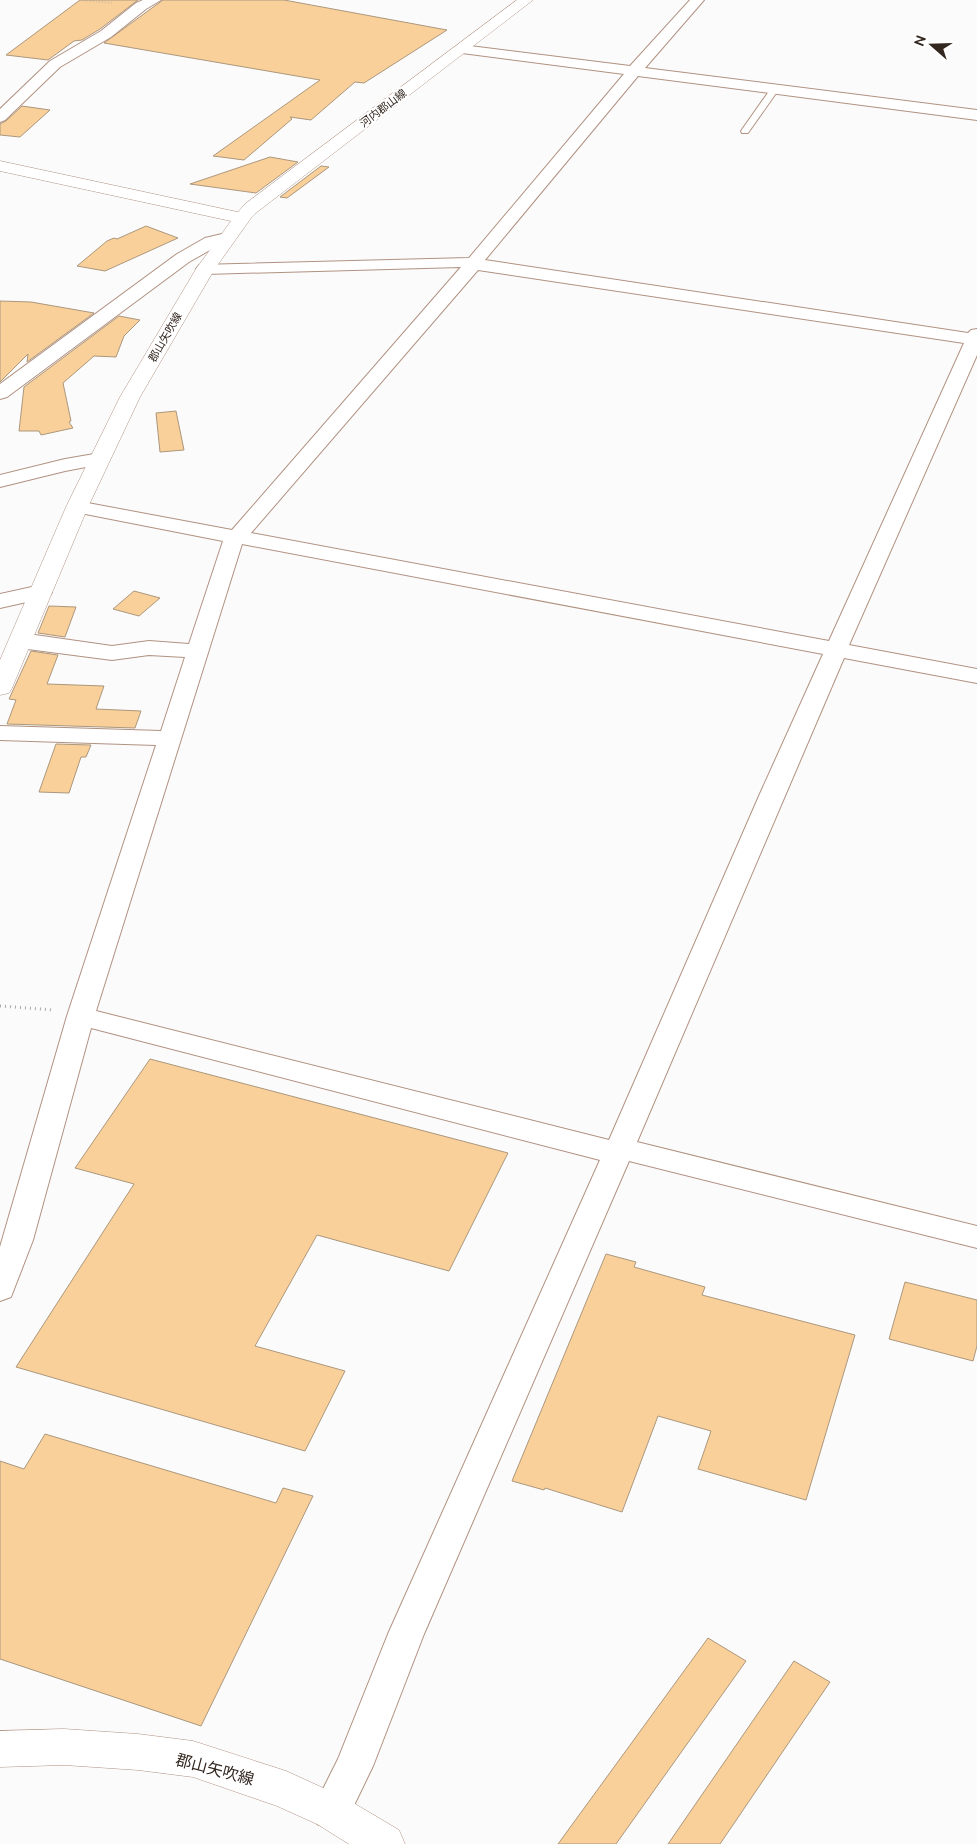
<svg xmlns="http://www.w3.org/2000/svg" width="977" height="1844" font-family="Ubuntu,'Noto Sans JP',sans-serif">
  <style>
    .building { fill: #f9d099; stroke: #ac977d }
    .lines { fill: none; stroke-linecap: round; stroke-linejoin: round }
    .service-casing { stroke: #b19281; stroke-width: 2 }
    .minor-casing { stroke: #b19281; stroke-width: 2 }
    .secondary-casing { stroke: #b19281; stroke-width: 1 }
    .primary-casing { stroke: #b19281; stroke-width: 1 }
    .path-far1 { stroke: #aba6a3; stroke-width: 2; stroke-dasharray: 0.5 2.5; stroke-linecap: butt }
    .path { stroke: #aba6a3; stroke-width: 3; stroke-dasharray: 1 4; stroke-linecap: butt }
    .service { fill: #fff; fill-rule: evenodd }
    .minor { fill: #fff; fill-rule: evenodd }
    .secondary { fill: #fff; fill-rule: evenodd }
    .primary { fill: #fff; fill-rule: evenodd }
    .labels { text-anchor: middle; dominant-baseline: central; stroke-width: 4; stroke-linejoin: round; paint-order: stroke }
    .far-street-label { font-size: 11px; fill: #332720; stroke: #fff }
    .near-street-label { font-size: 16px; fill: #332720; stroke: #fff }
  </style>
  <rect width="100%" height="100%" fill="#fbfbfb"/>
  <!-- building -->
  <g class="building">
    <polygon points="80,0 138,0 100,29 82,40 74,41 48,60 6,55"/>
    <polygon points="163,0 284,0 447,30 364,83 355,82 311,120 290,117 292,119 244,160 213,156 320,80 104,43"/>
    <polygon points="22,106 50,110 20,137 0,135 0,124 6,121"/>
    <polygon points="270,157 298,162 256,193 190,184"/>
    <polygon points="321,166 329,167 287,198 280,197"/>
    <polygon points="146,226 178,238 105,271 77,266 107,241 114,238 117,239"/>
    <polygon points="0,301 31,302 94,313 27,362 28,354 0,382"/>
    <polygon points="119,316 140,320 124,336 116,357 94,356 63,383 71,421 69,422 73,428 41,435 39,431 19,431 24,387"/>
    <polygon points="176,411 184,450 160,452 156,413"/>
    <polygon points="134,591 160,598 139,616 113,609"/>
    <polygon points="49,606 76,607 65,637 38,633"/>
    <polygon points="31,651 58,655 47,684 104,686 96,709 141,711 135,728 7,724 16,700 9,699"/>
    <polygon points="56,744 91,745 86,757 81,757 69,793 39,792"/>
    <polygon points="150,1059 508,1153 449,1271 317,1235 255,1346 345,1371 305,1451 16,1367 134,1184 75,1168"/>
    <polygon points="606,1254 636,1262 634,1267 705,1287 702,1295 855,1335 806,1500 698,1469 711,1431 658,1416 622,1512 545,1488 544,1490 512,1481"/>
    <polygon points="905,1282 977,1300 977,1346 973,1361 889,1339"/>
    <polygon points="45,1434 276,1503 283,1488 313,1496 201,1726 0,1659 0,1461 24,1469"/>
    <polygon points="708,1638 746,1661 616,1844 558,1844"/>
    <polygon points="794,1661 830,1682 720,1844 668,1844"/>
  </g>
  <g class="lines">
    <defs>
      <polygon id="service" points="772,87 779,89 748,133 742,133 741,131"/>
      <g id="minor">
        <polygon points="143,0 161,0 146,9 111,37 60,67 5,120 0,122 0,109 50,61 101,31 136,3"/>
        <path d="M690,0h14l-59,68 332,42v10l-339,-44 -153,184 483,73 3,-3 6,-1v26l-128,290 128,24v14l-133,-25 -207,484 340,84v22l-348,-87 -205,473 -51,132 -28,58 -14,5 -14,-5 -5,-13 26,-52 50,-125 212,-474 -509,-132 -58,212 -22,57 -11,4v-54l67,-231 89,-271 -156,-5v-14l161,5 24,-74 -36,-2 -37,5 -100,-13 -3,-5 3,-5 23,-2 77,11 37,-5 40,3 34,-103 -153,-30 -3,-4 3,-4 7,-2 155,29 229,-263 -256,7 -6,-1 -3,-4 3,-4 270,-7 155,-184 -162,-21 -5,-1 -2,-3 2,-3 5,-1 168,21zM478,270l486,73 -135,298 -578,-108zM242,544l581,110 -64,142 -150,344 -513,-129z"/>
        <polygon points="226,233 232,234 234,238 232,242 217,246 189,262 7,397 0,399 0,384 177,254 205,238"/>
        <polygon points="100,453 107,455 110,459 107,463 65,471 0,487 0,475 65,459"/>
        <polygon points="41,585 49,587 52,592 49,597 0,608 0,594"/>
      </g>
      <path id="secondary" d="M517,0h16l-276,212c-7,7 -10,12 -21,10l-3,-4 12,-14z"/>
      <g id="primary">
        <polygon points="0,161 242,213 248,214 251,218 214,270 140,397 88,507 12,688 9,693 0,695 0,660 66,507 120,397 196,269 231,221 0,171"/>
        <polygon points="64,1729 138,1734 193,1741 286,1771 345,1798 399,1830 405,1844 349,1844 317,1824 277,1806 193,1777 138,1770 64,1765 0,1767 0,1731"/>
      </g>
    </defs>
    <!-- service casing -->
    <use href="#service" class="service-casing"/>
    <!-- minor casing -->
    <use href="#minor" class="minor-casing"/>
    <!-- secondary casing -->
    <use href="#secondary" class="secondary-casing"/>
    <!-- primary casing -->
    <use href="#primary" class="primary-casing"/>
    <!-- path-far1 -->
    <polyline class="path-far1" points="81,0 113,3"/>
    <!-- path -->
    <polyline class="path" points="0,1006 54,1010"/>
    <!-- service -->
    <use href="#service" class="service"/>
    <!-- minor -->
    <use href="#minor" class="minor"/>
    <!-- secondary -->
    <use href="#secondary" class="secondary"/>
    <!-- primary -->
    <use href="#primary" class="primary"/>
  </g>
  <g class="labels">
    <!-- far-street labels -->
    <g class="far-street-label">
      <text transform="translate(383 108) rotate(-37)">河内郡山線</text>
      <text transform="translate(165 337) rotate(-60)">郡山矢吹線</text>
    </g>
    <!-- near-street labels -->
    <g class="near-street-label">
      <text transform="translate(215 1769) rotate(15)">郡山矢吹線</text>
    </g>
  </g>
  <!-- north arrow -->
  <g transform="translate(932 45) rotate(290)" stroke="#ffffff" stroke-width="4" paint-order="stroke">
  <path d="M0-4L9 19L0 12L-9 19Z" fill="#332720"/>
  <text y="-8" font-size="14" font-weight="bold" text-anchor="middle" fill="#332720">N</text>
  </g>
</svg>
